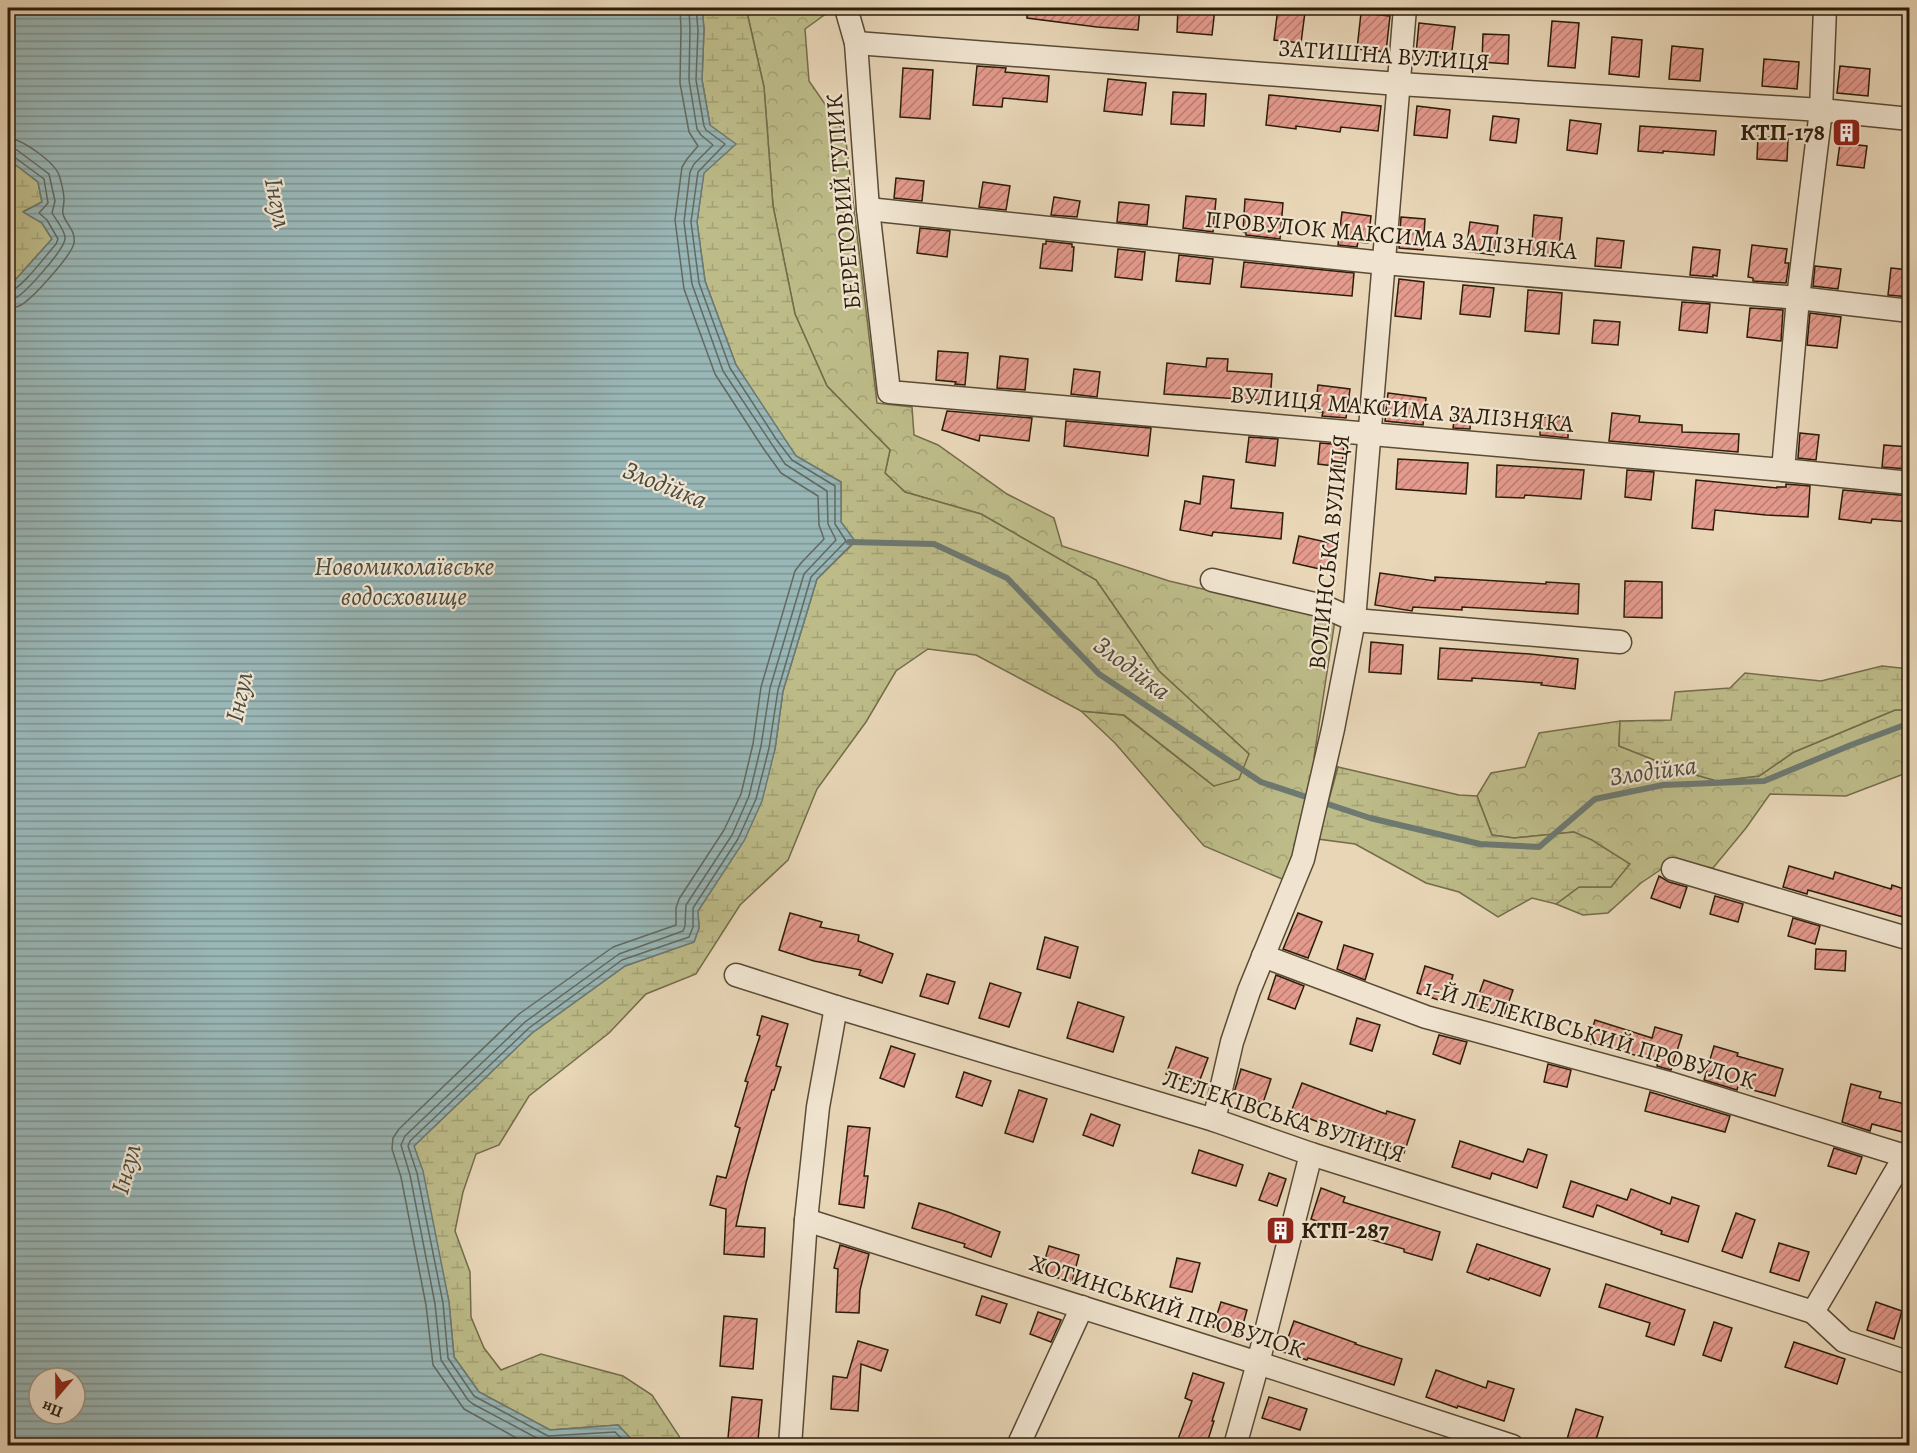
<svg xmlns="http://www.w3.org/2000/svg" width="1917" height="1453" font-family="Alegreya,serif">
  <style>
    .forest { fill: url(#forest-crowns); stroke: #746c4a; stroke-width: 1.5 }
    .wetland { fill: url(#wetland-marsh); stroke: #746c4a; stroke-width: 1.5 }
    .water { fill: url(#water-rules); stroke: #6d7972; stroke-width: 1.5; fill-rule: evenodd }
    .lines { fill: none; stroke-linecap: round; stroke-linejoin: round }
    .shore { stroke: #626a60; stroke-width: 1.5 }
    .stream { stroke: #6d7972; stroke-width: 6 }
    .building { fill: url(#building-hatch); stroke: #2b1d0a; stroke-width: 1.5 }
    .street-casing { stroke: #5a4b35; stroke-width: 25 }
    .street { stroke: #f0e4d0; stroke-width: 22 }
    .labels { text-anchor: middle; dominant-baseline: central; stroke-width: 4.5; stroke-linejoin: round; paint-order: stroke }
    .street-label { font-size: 24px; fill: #2b1d0a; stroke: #f0e4d0 }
    .poi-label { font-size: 24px; font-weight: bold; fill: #2b1d0a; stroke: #f0e4d0; text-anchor: end }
    .water-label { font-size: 26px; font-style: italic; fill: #4c4b3e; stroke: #f0e4d0 }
  </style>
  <defs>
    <pattern id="forest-crowns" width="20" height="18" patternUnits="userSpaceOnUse" patternTransform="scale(1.5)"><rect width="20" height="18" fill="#bdbc89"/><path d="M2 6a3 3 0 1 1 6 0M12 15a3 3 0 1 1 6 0" fill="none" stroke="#a3a175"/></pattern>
    <pattern id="wetland-marsh" width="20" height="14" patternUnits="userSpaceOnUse" patternTransform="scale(1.5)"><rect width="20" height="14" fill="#bdbc89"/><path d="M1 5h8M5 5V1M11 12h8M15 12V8" fill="none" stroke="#a3a175"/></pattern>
    <pattern id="water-rules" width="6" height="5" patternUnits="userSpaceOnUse" patternTransform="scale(1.5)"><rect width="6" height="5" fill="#99b7b7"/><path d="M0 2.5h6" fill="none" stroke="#7d9493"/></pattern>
    <pattern id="building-hatch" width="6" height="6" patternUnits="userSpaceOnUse" patternTransform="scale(1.5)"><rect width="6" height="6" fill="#e49a8d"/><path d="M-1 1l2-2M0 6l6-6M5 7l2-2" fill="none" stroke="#b97d71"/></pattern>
  </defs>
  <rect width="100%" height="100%" fill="#e8d6b7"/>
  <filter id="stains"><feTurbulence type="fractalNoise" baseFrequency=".00333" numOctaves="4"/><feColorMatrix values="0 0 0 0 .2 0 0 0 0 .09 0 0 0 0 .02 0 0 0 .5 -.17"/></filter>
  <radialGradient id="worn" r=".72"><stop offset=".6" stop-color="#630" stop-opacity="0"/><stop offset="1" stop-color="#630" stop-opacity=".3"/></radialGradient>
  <!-- forest -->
  <g class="forest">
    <polygon points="746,8 834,8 805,29 809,81 845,133 877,403 912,407 914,435 938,445 1007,494 1054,518 1062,546 1169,581 1335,620 1314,757 1338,767 1318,839 1301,887 1204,846 1115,743 1081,711 1123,715 1214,786 1249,754 1159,671 1096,580 981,514 905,492 885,473 890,450 827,386 795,314 773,206 764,87"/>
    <polygon points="1895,710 1909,710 1909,772 1846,796 1770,794 1746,828 1713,868 1672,862 1641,883 1608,913 1583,915 1556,904 1579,887 1611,887 1629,864 1574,832 1514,838 1492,835 1477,796 1491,773 1525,767 1539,733 1620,721 1619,746 1682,771 1717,781 1759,776 1794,752"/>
  </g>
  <!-- wetland -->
  <g class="wetland">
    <polygon points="702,8 746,8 764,87 773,206 795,314 827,386 890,450 885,473 905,492 981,514 1096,580 1159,671 1249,754 1239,779 1214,786 1124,715 1081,711 976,655 928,649 896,671 866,722 817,789 788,860 740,905 696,974 646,994 609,1033 529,1096 499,1145 476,1154 463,1192 455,1231 470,1272 471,1317 484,1348 501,1370 541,1354 623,1376 652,1395 679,1436 683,1445 637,1445 618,1425 550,1430 479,1392 454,1357 449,1302 414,1146 532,1033 625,966 694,942 699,928 698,911 714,886 775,749 783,691 817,579 855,542 841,522 841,482 796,456 781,435 736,365 705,281 697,222 710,125 702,80 704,29"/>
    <polygon points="8,159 38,182 42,202 24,211 42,223 52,239 8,288"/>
    <polygon points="1882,666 1909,669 1909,710 1895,710 1794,752 1759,776 1717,781 1682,771 1619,746 1620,721 1671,720 1675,692 1730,688 1745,673 1821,681"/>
    <polygon points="1338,767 1459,795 1477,796 1492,835 1514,838 1574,832 1592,840 1630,864 1611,887 1579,887 1556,904 1532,898 1498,917 1459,892 1426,883 1355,844 1318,839"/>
  </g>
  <!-- water -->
  <path class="water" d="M8,8h694l2,21 -2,51 8,45 26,19 -32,29 -7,49 8,59 31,84 60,91 45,26v40l14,19 -38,38 -34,112 -8,58 -13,52 -18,40 -46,70 1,17 -5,14 -69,24 -93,67 -118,113 9,25 26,131 5,55 25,35 71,38 68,-5 19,20h-629v-1157l44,-49 -10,-16 -19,-11 19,-10 -4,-20 -30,-23zM39,1378h36v36h-36z"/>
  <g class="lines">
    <!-- shore -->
    <g class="shore">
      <path d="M8,138c14,1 49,25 52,40 2,7 4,15 4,22 0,5 -2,10 -1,14 3,11 13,16 11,29 -2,12 -42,56 -53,62 -5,3 -9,3 -13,3"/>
      <path d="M8,147l9,3 32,24 6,27 -3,12c4,7 13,17 13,25 1,10 -39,54 -48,59 -4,3 -5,2 -9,2"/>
      <path d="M8,155l5,1 31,23 4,24 -9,10 8,7 11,19 -2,5c-10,11 -35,46 -48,48"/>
      <polyline points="531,1446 464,1409 433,1365 426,1305 401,1177 392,1149 393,1138 399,1129 519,1014 613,947 676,925 676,908 679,899 724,830 741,794 753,744 761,687 795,571 801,563 824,539 819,525 818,496 781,473 763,448 715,374 684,289 675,220 682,167 687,159 698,146 689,132 680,83 681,30 680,8"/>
      <polyline points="619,1446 611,1439 546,1443 473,1404 468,1400 441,1360 435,1304 410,1175 401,1145 405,1136 525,1022 619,954 683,931 685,926 686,905 732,835 749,796 761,746 770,688 804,574 836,540 828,524 827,491 785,464 723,371 692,284 684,222 690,172 694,164 713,145 701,135 697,129 689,80 690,30 689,8"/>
      <polyline points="629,1446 615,1432 548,1436 474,1396 448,1358 443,1303 417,1173 408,1146 410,1141 529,1028 622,960 689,937 693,927 693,908 738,839 756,799 769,748 778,690 811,577 846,541 835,524 835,486 792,460 776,439 730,368 699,283 691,222 698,172 725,144 706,130 704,126 696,80 698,30 696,8"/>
    </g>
    <!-- stream -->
    <polyline class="stream" points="849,542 934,544 1007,578 1099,674 1261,782 1370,818 1480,844 1539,847 1595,799 1663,785 1764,781 1851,745 1910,723"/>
  </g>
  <!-- building -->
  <g class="building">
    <polygon points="1027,8 1140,8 1138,30 1097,27 1027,18"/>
    <polygon points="1178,8 1215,8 1212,35 1177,32"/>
    <polygon points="1278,8 1305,12 1301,43 1274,40"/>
    <polygon points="1361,13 1390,16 1386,52 1357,49"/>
    <polygon points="1552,21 1579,23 1575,68 1548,66"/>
    <polygon points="1419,23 1455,27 1451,58 1416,54"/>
    <polygon points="1483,34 1509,35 1508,64 1482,62"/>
    <polygon points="1612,37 1642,40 1639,77 1609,74"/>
    <polygon points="1672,46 1703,49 1700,81 1669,79"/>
    <polygon points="1764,59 1799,62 1797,89 1762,86"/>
    <polygon points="977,66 1006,68 1005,72 1049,76 1047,102 1003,98 1002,107 973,105"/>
    <polygon points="1840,66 1870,69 1868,96 1837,93"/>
    <polygon points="903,68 933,70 930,119 900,117"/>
    <polygon points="1108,79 1146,83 1142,115 1104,111"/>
    <polygon points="1173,92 1206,94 1204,126 1171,124"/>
    <polygon points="1269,95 1381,106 1378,131 1341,127 1340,132 1296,126 1296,129 1266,125"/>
    <polygon points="1417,106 1450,110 1447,138 1414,135"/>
    <polygon points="1493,116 1519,119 1516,143 1490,140"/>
    <polygon points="1570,120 1601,124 1597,154 1567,150"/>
    <polygon points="1640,126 1716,131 1714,155 1663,151 1663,153 1638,151"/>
    <polygon points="1758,136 1788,139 1787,161 1757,159"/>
    <polygon points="1840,143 1867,146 1864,168 1837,165"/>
    <polygon points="896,178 924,181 922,201 894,198"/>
    <polygon points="983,182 1010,186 1006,210 979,207"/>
    <polygon points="1186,196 1216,199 1213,232 1183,228"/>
    <polygon points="1054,197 1080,201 1077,217 1051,215"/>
    <polygon points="1245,199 1283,203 1280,239 1246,235 1246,233 1243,232"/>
    <polygon points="1119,202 1149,205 1147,225 1117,222"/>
    <polygon points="1342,212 1371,216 1368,243 1358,242 1357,247 1338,245"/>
    <polygon points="1534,215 1562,218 1558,258 1531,256"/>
    <polygon points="1401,217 1425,219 1423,250 1399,248"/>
    <polygon points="1470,222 1498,226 1494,255 1466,251"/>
    <polygon points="920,228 950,231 947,257 917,253"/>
    <polygon points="1597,238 1624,241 1621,268 1595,266"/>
    <polygon points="1046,241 1072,244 1072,247 1074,247 1072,271 1040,268 1043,244 1046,244"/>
    <polygon points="1752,245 1787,249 1785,263 1789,263 1786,283 1753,281 1753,278 1748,277"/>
    <polygon points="1693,247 1720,250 1717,276 1713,275 1713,277 1690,275"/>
    <polygon points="1118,249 1145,252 1142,280 1115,277"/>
    <polygon points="1179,255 1213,259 1210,284 1176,281"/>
    <polygon points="1244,262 1354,273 1352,296 1241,287"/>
    <polygon points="1815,266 1841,269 1838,289 1813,286"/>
    <polygon points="1891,268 1910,270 1910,297 1888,295"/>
    <polygon points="1399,279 1424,282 1421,319 1395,316"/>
    <polygon points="1463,285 1494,288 1490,317 1460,314"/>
    <polygon points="1528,290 1562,293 1559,334 1525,331"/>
    <polygon points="1682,302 1710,304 1707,333 1679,330"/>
    <polygon points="1750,308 1783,310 1781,341 1747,337"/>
    <polygon points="1810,313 1841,317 1837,348 1807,345"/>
    <polygon points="1594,320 1620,322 1618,345 1592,343"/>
    <polygon points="938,351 968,353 965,385 955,384 956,382 936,380"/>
    <polygon points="1000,356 1028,359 1025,390 997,388"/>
    <polygon points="1207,358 1228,359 1227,371 1272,374 1270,401 1164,394 1167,363 1206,367"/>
    <polygon points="1074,369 1100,372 1097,397 1071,394"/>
    <polygon points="1318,385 1350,389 1346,418 1322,416 1323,412 1315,411"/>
    <polygon points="1388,393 1426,398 1423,425 1385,421"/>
    <polygon points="1456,408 1471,410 1470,429 1453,428"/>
    <polygon points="947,411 1032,418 1029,441 980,435 979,441 942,430"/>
    <polygon points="1612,413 1640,416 1639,422 1682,425 1682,432 1739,434 1738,452 1609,441"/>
    <polygon points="1540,417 1568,417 1568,438 1540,435"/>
    <polygon points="1066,421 1151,428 1148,456 1064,446"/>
    <polygon points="1800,433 1819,435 1816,460 1798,458"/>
    <polygon points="1249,437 1278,439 1275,466 1246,462"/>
    <polygon points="1320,443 1344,445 1342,467 1318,464"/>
    <polygon points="1884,445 1910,447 1908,469 1882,467"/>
    <polygon points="1398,459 1468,463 1466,494 1396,489"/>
    <polygon points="1497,465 1584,470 1581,499 1525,495 1524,498 1496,497"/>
    <polygon points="1627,470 1654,472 1651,500 1625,497"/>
    <polygon points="1203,476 1234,480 1231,508 1283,513 1281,539 1213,532 1212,536 1180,530 1185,501 1200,504"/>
    <polygon points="1696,480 1777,488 1777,487 1786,487 1786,484 1810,486 1808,517 1766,515 1715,510 1713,530 1692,528"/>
    <polygon points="1843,490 1910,496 1910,522 1872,519 1871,523 1839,519"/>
    <polygon points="1299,536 1335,544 1329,571 1293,563"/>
    <polygon points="1380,573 1435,581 1435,577 1546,584 1546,582 1579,584 1578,614 1462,607 1462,610 1413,607 1412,611 1375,605"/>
    <polygon points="1625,581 1662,582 1662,618 1624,617"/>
    <polygon points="1371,642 1403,645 1401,674 1369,672"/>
    <polygon points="1440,648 1530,654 1578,659 1575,689 1541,685 1542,683 1472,678 1472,681 1438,679"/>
    <polygon points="1789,866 1833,879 1835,872 1891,889 1892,885 1910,891 1910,919 1808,890 1807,894 1783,887"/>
    <polygon points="1659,876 1669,882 1687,887 1680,908 1651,898"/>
    <polygon points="1715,896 1743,904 1738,922 1710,914"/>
    <polygon points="790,913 822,922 820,927 859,935 858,941 893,954 882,983 859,975 861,970 814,961 779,950"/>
    <polygon points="1298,913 1322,922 1308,958 1283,949"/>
    <polygon points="1793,918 1820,926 1815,944 1788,936"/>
    <polygon points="1045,937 1078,947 1070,978 1037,969"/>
    <polygon points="1344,945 1373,954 1365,980 1337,969"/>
    <polygon points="1816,949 1846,951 1845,971 1815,969"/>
    <polygon points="1425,966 1453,975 1445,1002 1417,993"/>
    <polygon points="927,974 955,982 948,1004 920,996"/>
    <polygon points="1276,975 1304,986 1295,1009 1268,999"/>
    <polygon points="1484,980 1513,990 1503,1018 1474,1008"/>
    <polygon points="990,983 1021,993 1009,1027 979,1018"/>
    <polygon points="1078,1002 1124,1017 1113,1052 1067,1038"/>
    <polygon points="762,1016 788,1024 776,1066 781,1067 774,1090 772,1090 746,1183 736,1226 765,1228 764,1257 724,1254 726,1209 710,1205 717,1176 726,1178 740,1128 735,1126 748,1082 745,1081 760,1036 757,1035"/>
    <polygon points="1357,1018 1380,1025 1372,1051 1350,1044"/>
    <polygon points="1595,1020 1652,1038 1655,1027 1682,1035 1671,1070 1657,1066 1658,1061 1588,1043"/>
    <polygon points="1439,1035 1467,1042 1460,1064 1433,1054"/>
    <polygon points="891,1046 915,1054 904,1087 880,1078"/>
    <polygon points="1714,1046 1738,1053 1737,1056 1783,1069 1775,1096 1738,1086 1737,1090 1704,1080"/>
    <polygon points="1176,1047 1208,1058 1198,1085 1166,1074"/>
    <polygon points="1548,1064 1571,1070 1567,1087 1544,1082"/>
    <polygon points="1241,1069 1271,1079 1263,1103 1234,1093"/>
    <polygon points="964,1072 991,1081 982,1106 956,1097"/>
    <polygon points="1302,1083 1386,1114 1387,1111 1415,1120 1404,1153 1291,1112"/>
    <polygon points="1851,1084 1881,1092 1879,1098 1910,1105 1910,1134 1872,1124 1870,1131 1842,1122"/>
    <polygon points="1019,1090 1047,1099 1033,1142 1005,1133"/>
    <polygon points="1650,1092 1730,1116 1725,1132 1645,1111"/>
    <polygon points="1091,1114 1120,1125 1113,1146 1083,1135"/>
    <polygon points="848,1126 870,1128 864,1176 868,1176 864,1208 839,1204"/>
    <polygon points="1460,1141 1523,1162 1528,1149 1547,1155 1537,1188 1492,1173 1490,1179 1452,1167"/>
    <polygon points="1834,1148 1862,1157 1856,1174 1828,1166"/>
    <polygon points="1199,1150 1243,1165 1236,1186 1192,1173"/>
    <polygon points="1269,1173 1286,1179 1277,1206 1259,1200"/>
    <polygon points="1571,1181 1627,1200 1631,1189 1670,1204 1672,1197 1699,1206 1688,1242 1661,1234 1662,1231 1597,1205 1593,1217 1563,1207"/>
    <polygon points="1321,1188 1345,1197 1343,1202 1440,1232 1432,1260 1404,1252 1404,1249 1362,1237 1311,1219"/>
    <polygon points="919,1203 948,1212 1000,1232 991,1257 964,1247 965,1244 912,1228"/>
    <polygon points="1736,1213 1755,1220 1742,1258 1722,1251"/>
    <polygon points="1779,1243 1809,1252 1799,1281 1770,1272"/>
    <polygon points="1477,1244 1550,1269 1540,1296 1490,1278 1489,1280 1467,1272"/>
    <polygon points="840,1245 869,1254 860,1290 859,1313 836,1312 838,1269 834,1268"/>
    <polygon points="1049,1246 1079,1255 1072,1282 1041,1273"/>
    <polygon points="1177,1258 1200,1263 1192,1292 1170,1287"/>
    <polygon points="1606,1284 1685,1310 1674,1345 1646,1336 1650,1323 1599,1307"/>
    <polygon points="982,1296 1007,1304 1000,1323 976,1315"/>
    <polygon points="1221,1302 1247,1310 1240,1335 1213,1327"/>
    <polygon points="1876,1302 1902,1311 1894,1339 1867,1330"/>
    <polygon points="1038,1312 1061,1320 1051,1342 1030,1334"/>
    <polygon points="724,1316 757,1319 753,1369 720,1366"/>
    <polygon points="1294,1321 1356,1343 1355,1344 1402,1359 1394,1385 1308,1358 1307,1360 1283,1352"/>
    <polygon points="1714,1322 1732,1328 1721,1361 1703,1355"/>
    <polygon points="858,1341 888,1350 881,1371 861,1364 858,1411 831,1409 833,1376 847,1378"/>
    <polygon points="1794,1342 1845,1359 1837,1384 1785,1367"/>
    <polygon points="1436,1370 1486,1388 1488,1381 1514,1389 1504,1421 1458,1406 1457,1408 1426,1397"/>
    <polygon points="1193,1373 1224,1383 1212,1421 1214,1421 1206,1446 1186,1446 1177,1442 1192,1401 1185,1398"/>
    <polygon points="732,1397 762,1400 758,1440 728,1438"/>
    <polygon points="1269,1397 1307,1409 1300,1430 1262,1418"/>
    <polygon points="1576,1409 1603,1417 1594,1446 1565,1446"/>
  </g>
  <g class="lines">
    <defs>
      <g id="street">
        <polyline points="846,8 856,43 868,209 889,392 1783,470 1910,483"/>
        <polyline points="856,43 1399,84 1821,110 1910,119"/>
        <polyline points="868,209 1384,263 1798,298 1910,311"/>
        <polyline points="1783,470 1798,298 1821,110 1825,8"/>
        <polyline points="1212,580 1323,606 1354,620 1620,642"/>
        <polyline points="1673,869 1910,939"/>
        <polyline points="1263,956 1426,1017 1669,1083 1905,1156"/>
        <polyline points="736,975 836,1007 1214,1120 1311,1154 1813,1312 1905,1156 1910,1158"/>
        <polyline points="1214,1120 1232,1042 1249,991 1303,859 1333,729 1354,620 1405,8"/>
        <polyline points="806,1220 1258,1363 1512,1446"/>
        <polyline points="1813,1312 1844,1341 1910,1363"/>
        <polyline points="790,1446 806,1220 818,1107 836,1007"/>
        <polyline points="1018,1446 1082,1307"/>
        <polyline points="1235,1446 1258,1363 1311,1154"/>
      </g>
    </defs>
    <!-- street casing -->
    <use href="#street" class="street-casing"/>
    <!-- street -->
    <use href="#street" class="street"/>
  </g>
  <!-- icons -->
  <defs>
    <symbol id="building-square" viewBox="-11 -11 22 22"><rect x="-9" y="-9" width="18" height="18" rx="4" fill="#8f2418" stroke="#f0e4d0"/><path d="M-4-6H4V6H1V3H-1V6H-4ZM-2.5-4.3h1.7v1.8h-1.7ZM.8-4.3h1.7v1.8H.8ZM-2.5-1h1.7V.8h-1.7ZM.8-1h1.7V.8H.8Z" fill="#fff"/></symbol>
  </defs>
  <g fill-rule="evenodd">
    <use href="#building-square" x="1830" y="116" width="33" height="33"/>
    <use href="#building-square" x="1264" y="1214" width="33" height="33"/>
  </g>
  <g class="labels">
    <!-- street labels -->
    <g class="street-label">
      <text transform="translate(1384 55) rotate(4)">ЗАТИШНА ВУЛИЦЯ</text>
      <text transform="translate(843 202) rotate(-95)">БЕРЕГОВИЙ ТУПИК</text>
      <text transform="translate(1391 235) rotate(5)">ПРОВУЛОК МАКСИМА ЗАЛІЗНЯКА</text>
      <text transform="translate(1402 409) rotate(5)">ВУЛИЦЯ МАКСИМА ЗАЛІЗНЯКА</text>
      <text transform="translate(1329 552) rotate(-84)">ВОЛИНСЬКА ВУЛИЦЯ</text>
      <text transform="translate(1590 1034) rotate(16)">1-Й ЛЕЛЕКІВСЬКИЙ ПРОВУЛОК</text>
      <text transform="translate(1284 1116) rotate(18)">ЛЕЛЕКІВСЬКА ВУЛИЦЯ</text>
      <text transform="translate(1167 1306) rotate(18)">ХОТИНСЬКИЙ ПРОВУЛОК</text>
    </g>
    <!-- poi labels -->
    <g class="poi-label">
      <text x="1825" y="132">КТП-178</text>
      <text x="1301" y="1230" text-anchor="start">КТП-287</text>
    </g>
    <!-- water labels -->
    <g class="water-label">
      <text transform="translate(278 203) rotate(79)">Інгул</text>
      <text transform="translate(665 485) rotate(22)">Злодійка</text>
      <text x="404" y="566">Новомиколаївське<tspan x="404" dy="30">водосховище</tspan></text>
      <text transform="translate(1132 668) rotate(37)">Злодійка</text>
      <text transform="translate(239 697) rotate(-78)">Інгул</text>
      <text transform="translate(1653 771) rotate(-8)">Злодійка</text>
      <text transform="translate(126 1169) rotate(-74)">Інгул</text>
    </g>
  </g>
  <!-- margin -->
  <rect width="1917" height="1453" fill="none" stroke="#e8d6b7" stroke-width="30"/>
  <rect x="9" y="9" width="1899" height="1435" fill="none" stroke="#2b1d0a" stroke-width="3"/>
  <rect x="15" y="15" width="1887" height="1423" fill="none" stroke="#2b1d0a" stroke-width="1.5"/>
  <!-- north arrow -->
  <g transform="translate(57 1396) rotate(200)"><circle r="28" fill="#f0e4d0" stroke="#a19481" stroke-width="1.5"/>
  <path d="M0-4.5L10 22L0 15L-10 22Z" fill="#8f2418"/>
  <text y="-9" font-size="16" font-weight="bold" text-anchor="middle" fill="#2b1d0a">Пн</text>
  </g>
  <rect width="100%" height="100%" filter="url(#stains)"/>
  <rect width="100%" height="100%" fill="url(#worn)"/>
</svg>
